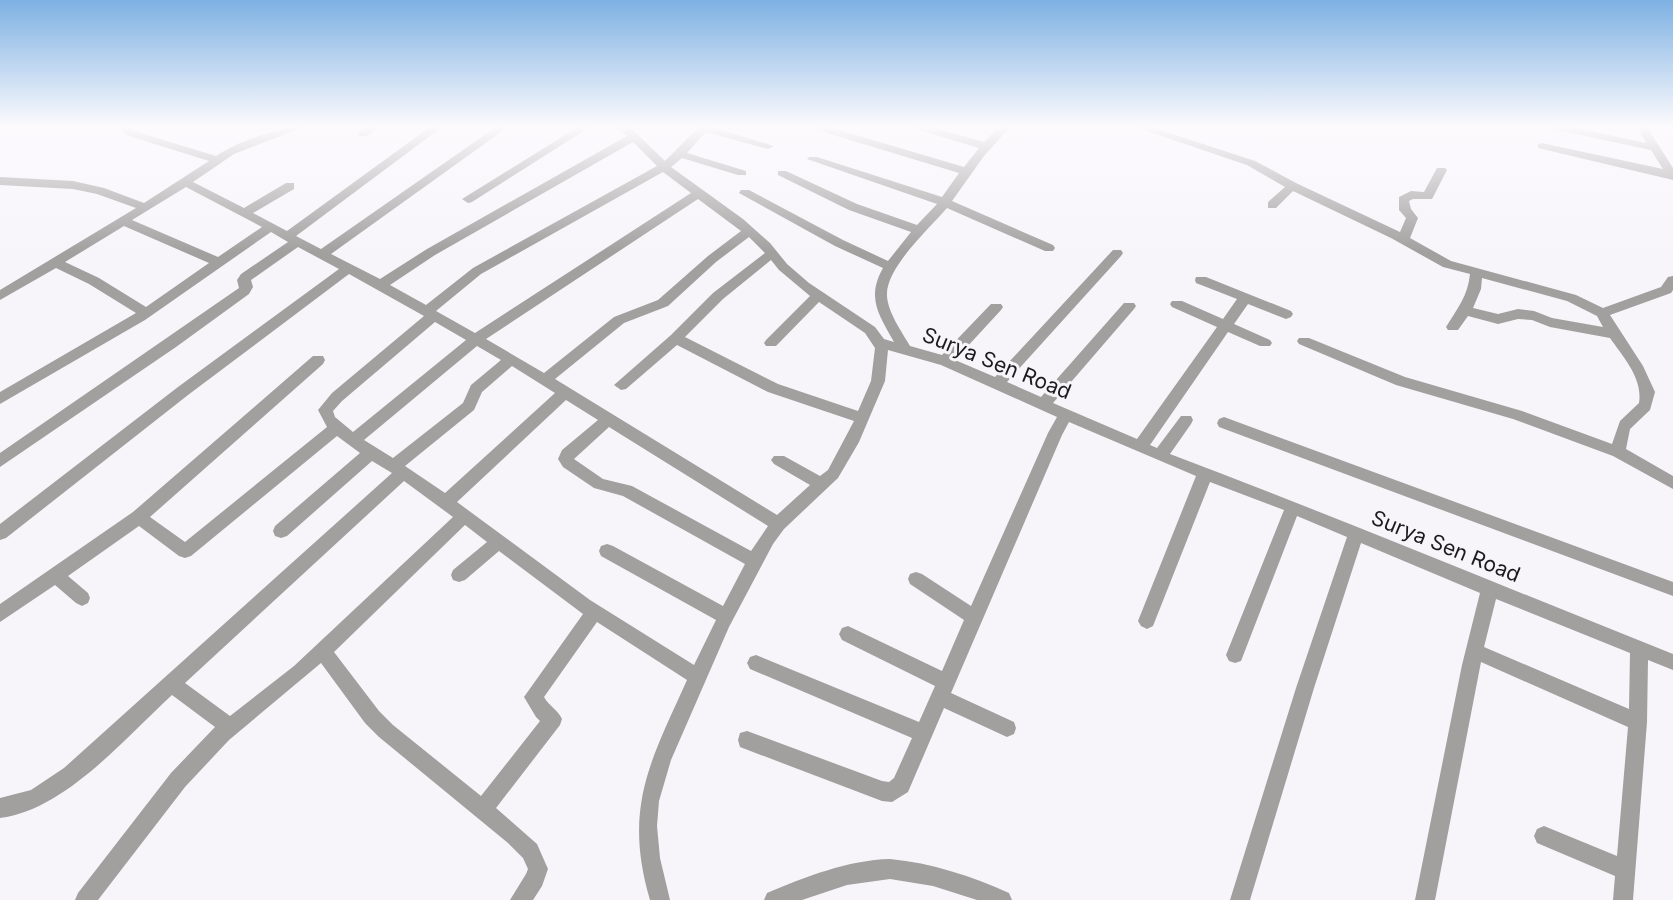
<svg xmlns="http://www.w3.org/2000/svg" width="1673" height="900" font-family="Inter,sans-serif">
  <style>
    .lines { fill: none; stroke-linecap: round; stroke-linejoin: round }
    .minor { fill: #a29f9f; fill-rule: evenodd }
    .labels { text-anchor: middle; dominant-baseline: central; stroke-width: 6; stroke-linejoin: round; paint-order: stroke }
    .street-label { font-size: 21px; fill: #1b1a1c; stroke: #f8f5fa }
  </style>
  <rect width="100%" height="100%" fill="#f8f5fa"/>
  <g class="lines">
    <!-- minor -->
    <g class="minor">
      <path d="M119,127h11l4,4 82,25c21,-14 63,-29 88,-29l-70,27 -41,28 51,26 42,-25h8v6l-41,24 34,18 143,-104h12l-146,109 25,13 175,-122h12l-177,127 49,25 47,-30 200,-113 -12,-9h13l5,3 32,31 34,-34h13l62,19 -6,3 -62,-17 -19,21 59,18v4h-8l-56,-17 -11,9 72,52 27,24 17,21 22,19 66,44 9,12 10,3c-15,-27 -28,-44 -11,-74l-48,-22 -96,-53 2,-3h8l94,50 45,21 23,-29 -62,-22 -71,-35v-4h8l71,33 60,21 20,-21 -130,-45 2,-2h8l125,40 17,-24 -145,-44 -1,-2h16l135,40 15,-19 -63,-19 -1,-2h16l53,15 15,-15h11l-26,29 -32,45 101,44 2,3 -2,3h-8l-98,-43c-17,20 -62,60 -60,88 1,17 15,36 23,50l32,9 49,-51h10l2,3 -2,3 -46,50 40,17 118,-127h8l2,3 -2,3 -114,126 34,15 83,-94h10l2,3 -2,3 -81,94 84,36 80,-112 -45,-20 -2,-3 2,-3h10l41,18 14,-20 -41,-16 -1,-3 1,-3h10l85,34 2,3 -2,3 -5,2 -38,-15 -14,20 36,16 2,3 -2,3h-10l-32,-14 -78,113 7,3 24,-32h10l2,4 -2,4 -21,30c169,64 335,133 503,200v16l-25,-10 -1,62 -14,178h-20l2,-24 -78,-33 -3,-7 3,-7 7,-3 73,30 11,-129 -147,-65 -46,238h-20l47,-235 18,-72 -119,-50 -47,145 -64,212h-20l66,-212 51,-151 -50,-21 -56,145 -6,2 -6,-2 -3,-6 58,-145 -74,-28 -57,144 -6,3 -6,-3 -3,-5 58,-145 -127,-54 -7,13 -111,258 63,29 2,6 -2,6 -7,3 -63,-29 -36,84 -16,10 -10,-1 -142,-54 -2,-7 2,-7 7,-2 135,50 7,1 5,-4 18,-40 -162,-69 -3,-6 3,-6 6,-2 163,67 16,-36 -93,-46 -3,-6 3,-6 6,-2 94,45 22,-51 -54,-36 -2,-5 2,-5 6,-2 6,2 49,32 77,-173 9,-16 -116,-52 -53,-15 -3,31 -26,61 -21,36 -54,51 -11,15 -44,83 -58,133 -12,41 -2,25 3,32 10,42h-20c-27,-92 0,-138 37,-220l-90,-58 -53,75c5,9 14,13 18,22l-2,6 -64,83 41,36 11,25 -6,17 -9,14h-23l16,-26 2,-5 -5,-11 -15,-15 -129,-106 -14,-14 -44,-60 -92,77 -44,47 -87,113h-23l3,-7 93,-120 44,-46 -43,-32c-47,43 -107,115 -172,123v-20l31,-8 33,-22 328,-295 -20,-12 -85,75 -6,2 -6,-2 -2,-5 2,-5 85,-73 -23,-17 -146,120 -6,2 -6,-2 -40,-30 -71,50 20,17 2,5 -2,5 -6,3 -6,-3 -21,-18 -55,37v-18l133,-92 180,-156h10l2,4 -2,4 -173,153 35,25 142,-115 -9,-17 14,-17 92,-77 -75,-42 -161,121 -182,143 -6,2v-16l178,-137 161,-118 -41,-22 -47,33 2,7 -4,7 -73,53 -176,120v-14l239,-165 -2,-8 4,-6 47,-32 -17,-10 -126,88 -145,84v-12l136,-79 -47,-29 -33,-16 -56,32v-10l136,-82 -39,-14 -24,-5 -73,-4v-8l73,4 31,7 40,15 65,-42 -83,-26zM633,142l24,24 -184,102 -47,37 -36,-20 45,-30zM663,172l28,21 -216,140 -39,-22 45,-37zM186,187l76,40 -44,30 -86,-37zM698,199l43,32 -33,25 -50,44 -44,17 -70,56 -58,-34zM124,226l85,37 -63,44 -47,-29 -34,-16zM749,237l16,16 -52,40 -42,42 -57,50 7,5 5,-1 51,-44 91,47 86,29 -26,49 -8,6 -36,-20h-10l-3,4 3,4 36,21 -33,30 -222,-136 69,-56 44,-17 48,-44zM771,260l8,10 31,26 -44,44 -2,3 2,3h10l43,-44 46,31 10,15 -4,33 -13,30 -80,-27 -93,-47 38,-38zM435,322l31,18 -113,92 -18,-15 -2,-6 9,-10zM477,346l24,14 -30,25 -8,18 -70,55 -29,-18zM512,366l43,27 -110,100 -40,-27 69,-56 8,-18zM566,400l32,20 -36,30 -4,9 5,8 31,21 29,8 122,68 -22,42 -110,-60 -6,-2 -6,2 -2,5 2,5 115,64 -22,45 -104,-65 -133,-98zM609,427l159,99 -17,25 -119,-65 -29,-7 -29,-20zM404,481l49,36 -159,149 -64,50 -45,-33zM465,525l22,17 -34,28 -2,5 2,5 6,2 6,-2 34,-29 84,63 -59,83 12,20 4,4 -59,75 -88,-71 -14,-14 -45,-59zM1496,599l134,54 -1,56 -145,-62z"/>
      <polygon points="367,127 380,127 367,136 359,136 359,132"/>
      <polygon points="578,127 590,127 472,202 468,203 462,199"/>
      <path d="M1135,127h16l104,34 41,22 104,49 6,-14 -7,-8v-13l12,-6 13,1 13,-24h8l2,2 -15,29h-19l-4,2 2,8 7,9 -8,20 41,23 125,34 27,13 58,-21 7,-10 5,-1v14l-2,3 -61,22 33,51 12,26 -5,18 -20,19 -4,20 47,27v13l-60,-33 -100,-37 -117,-34 -97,-41 -2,-3 2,-3h10l96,39 117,34 90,33 8,-23 19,-18c4,-25 -16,-46 -29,-65l-60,-11 -18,-7 -14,-1 -20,5 -30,-8 -10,14h-10l-2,-3c11,-18 22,-31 24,-53l-27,-7 -52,-29 -98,-47 -17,17h-8v-6l17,-15 -38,-22zM1482,278l85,23 30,15 6,11 -51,-9 -18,-7 -16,-2 -20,5 -25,-6 8,-19z"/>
      <polygon points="1552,127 1572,127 1646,143 1637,127 1647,127 1673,168 1673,180 1538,148 1538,144 1542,143 1663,169 1651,150 1557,130"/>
      <polygon points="1224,417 1673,582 1673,596 1219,427 1217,423 1219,419"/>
      <path d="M890,859c42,4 81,17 119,34l3,7h-35l-44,-14 -43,-7 -43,6 -45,15h-38l3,-7c38,-16 81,-33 123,-34z"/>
    </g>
  </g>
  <!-- sky -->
  <linearGradient id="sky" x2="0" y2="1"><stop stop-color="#7eb1e3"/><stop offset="0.5" stop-color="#fcfafd"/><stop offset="1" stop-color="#fcfafd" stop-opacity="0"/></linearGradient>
  <rect width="1673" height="253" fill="url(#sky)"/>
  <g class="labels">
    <!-- street labels -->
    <g class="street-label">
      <text transform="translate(997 363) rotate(22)">Surya Sen Road</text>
      <text transform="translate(1446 546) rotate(22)">Surya Sen Road</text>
    </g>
  </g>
</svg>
